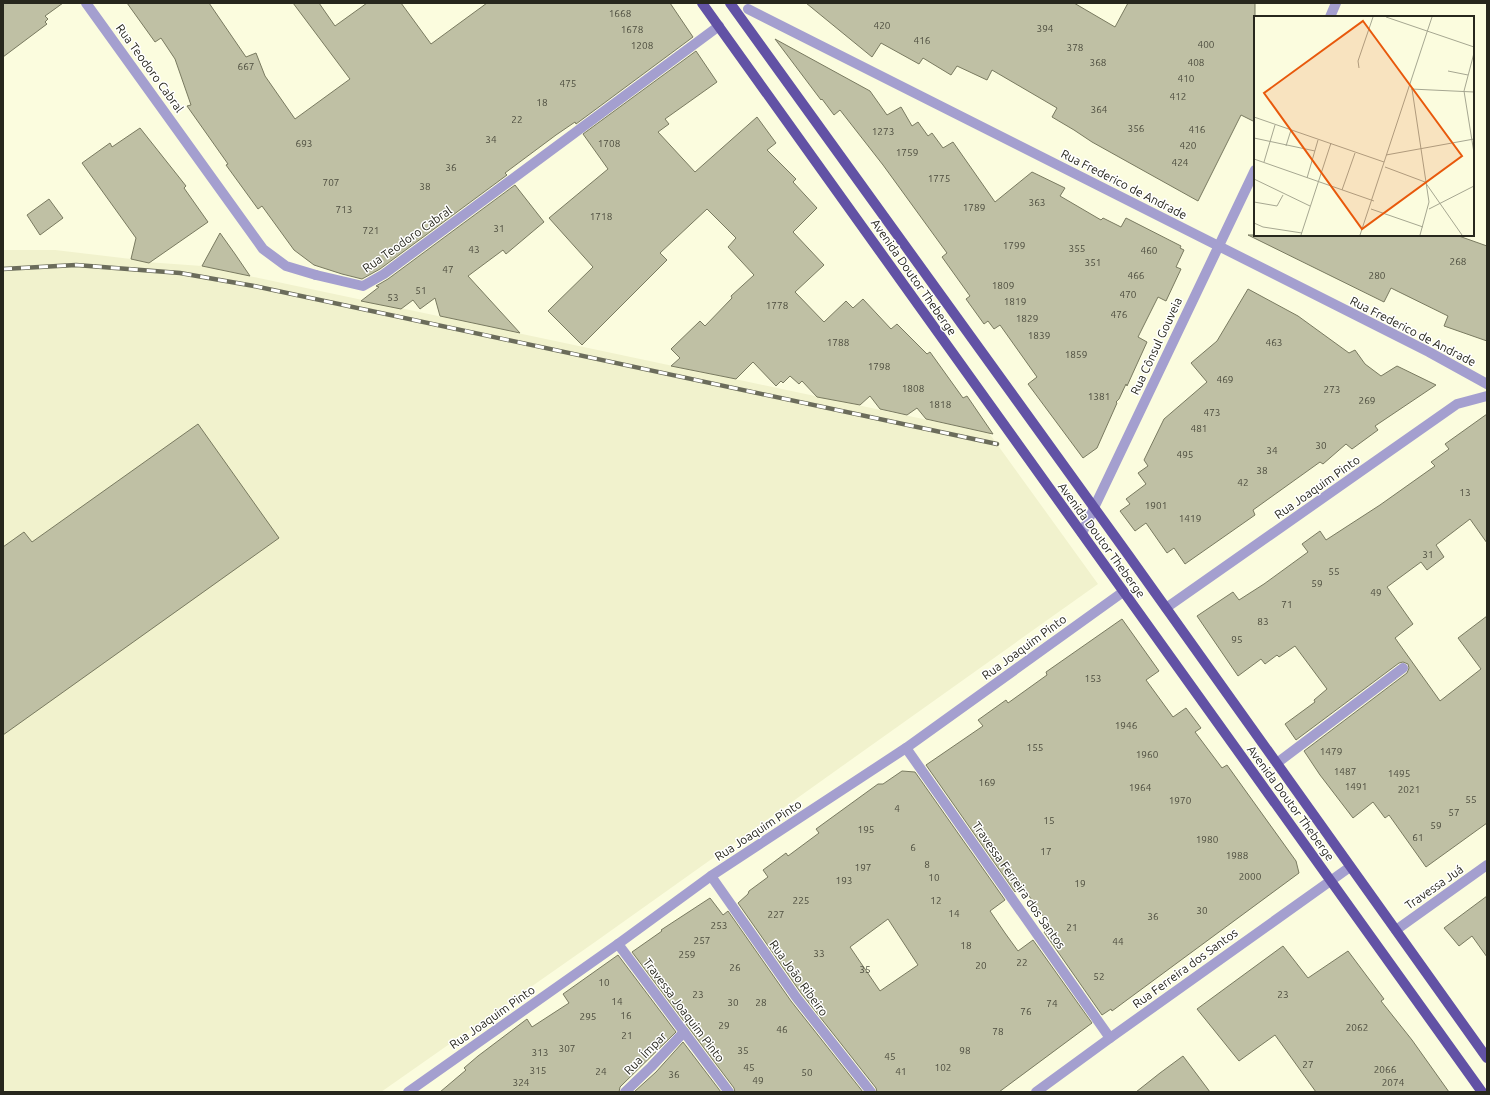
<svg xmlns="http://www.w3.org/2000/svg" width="1490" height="1095" font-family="Ubuntu,sans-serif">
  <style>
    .built { fill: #f1f2cd }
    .building { fill: #bfc0a4; stroke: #797a60; fill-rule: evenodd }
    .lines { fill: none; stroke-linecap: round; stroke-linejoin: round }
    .service { stroke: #a49fcf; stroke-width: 10 }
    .pedestrian { stroke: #a49fcf; stroke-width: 10 }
    .minor { stroke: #a49fcf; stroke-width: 10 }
    .primary { stroke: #6252a5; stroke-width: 10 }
    .rail-casing { stroke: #6b6c5b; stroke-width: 4.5 }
    .rail { stroke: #fff; stroke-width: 3; stroke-dasharray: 9; stroke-linecap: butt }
    .labels { text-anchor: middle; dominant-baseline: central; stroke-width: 3; stroke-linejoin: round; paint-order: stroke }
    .number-label { font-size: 10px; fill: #4d4d3f }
    .street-label { font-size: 12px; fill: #27271d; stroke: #fff }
    .inset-road { fill: none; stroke: #a6a791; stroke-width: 1 }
    .view { fill: #e8590c; fill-opacity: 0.15; stroke: #e8590c; stroke-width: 2 }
    .inset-edge { fill: none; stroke: #27271d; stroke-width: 2 }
  </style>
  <rect width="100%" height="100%" fill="#fbfcde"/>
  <!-- built -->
  <polygon class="built" points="3,250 55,250 131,259 146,262 202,266 989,433 1098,584 595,942 381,1092 3,1092"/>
  <!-- building -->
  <g class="building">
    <polygon points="3,3 63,3 45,16 48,19 45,22 47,24 3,57"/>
    <polygon points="127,3 209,3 246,57 256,53 265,76 295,119 350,79 293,3 319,3 335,26 367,3 401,3 431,44 487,3 670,3 693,37 576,124 575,122 556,135 505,173 507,175 380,269 362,279 342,274 314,265 294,250 262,206 258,209 226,165 228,164 187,106 191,105 175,59 161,38 155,42"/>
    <polygon points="806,3 1074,3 1115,27 1128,3 1255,3 1255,122 1241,115 1198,201 1092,142 1074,130 1052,117 1057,108 992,70 987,80 957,66 951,75 923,58 919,64 881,43 872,57"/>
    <polygon points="775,39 870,91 887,115 901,107 912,126 918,122 928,136 932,133 943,148 953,142 995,202 1032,172 1065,188 1060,196 1101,220 1103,218 1121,227 1126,218 1181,246 1180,248 1184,250 1176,267 1181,269 1166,301 1158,297 1138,337 1147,342 1127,386 1126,384 1119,399 1116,402 1117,403 1097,448 1083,458 1028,384 1037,377 1000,325 994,329 988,321 984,324 966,299 970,296 942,257 947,253 883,165 840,110 834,115 822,99 821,100"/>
    <polygon points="696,51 717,82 665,119 669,124 658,132 695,172 757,117 776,143 767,150 796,179 793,182 817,208 793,232 824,265 795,292 824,322 846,301 853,308 863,299 891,329 897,324 927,354 930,352 963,398 967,396 993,434 926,419 917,408 907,415 880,409 870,396 860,405 817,397 802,381 799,384 790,376 783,383 781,381 776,386 753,362 736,379 671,366 680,358 671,349 700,321 705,326 732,298 731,296 754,275 728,247 736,238 707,209 660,253 667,260 582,345 548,311 593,267 549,218 608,169 583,134"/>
    <polygon points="140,128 186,186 184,188 208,222 149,263 131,259 136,238 82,163 110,143 112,147"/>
    <polygon points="515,185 544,222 506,254 503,250 468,276 520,333 440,316 435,298 420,309 413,300 401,309 361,301 379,287 376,286 388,279"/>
    <polygon points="49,199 63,218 40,235 27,215"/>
    <polygon points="220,233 235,254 250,276 202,266"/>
    <polygon points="1248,235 1456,235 1487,246 1487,341 1444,326 1448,316 1391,288 1384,302"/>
    <polygon points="1248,289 1298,316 1349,353 1355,350 1365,364 1381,376 1397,366 1436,385 1375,426 1378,430 1352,449 1346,444 1323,464 1320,462 1253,510 1255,515 1185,564 1174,548 1167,553 1146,523 1135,531 1120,511 1130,504 1126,499 1146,484 1138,473 1148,466 1144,460 1164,419 1207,382 1191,363 1217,341"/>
    <polygon points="1487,414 1487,543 1470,519 1436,545 1444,557 1427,570 1421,562 1387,587 1413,624 1395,638 1440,701 1481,669 1458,638 1487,616 1487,823 1426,867 1389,815 1385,818 1373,802 1353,818 1320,775 1304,751 1407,673 1409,668 1408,664 1403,662 1399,663 1296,740 1285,724 1315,702 1314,700 1327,689 1295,646 1279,657 1277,655 1265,664 1261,659 1238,676 1197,616 1233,592 1239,600 1264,584 1308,552 1302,544 1320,531 1326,540 1380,505 1435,466 1431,462 1449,449 1445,444"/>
    <polygon points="198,424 279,538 3,735 3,547 24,532 32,542"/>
    <polygon points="1122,619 1159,671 1146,680 1173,717 1186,708 1201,728 1195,732 1222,768 1227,765 1296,861 1299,873 1112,1011 1111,1009 1102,1015 1044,932 1051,927 1022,886 1015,892 926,765 983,726 978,720 1006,700 1008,703 1047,675 1046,672"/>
    <path d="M902,771l13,1 90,128 -15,11 15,22 13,18 15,-11 59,83 -93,69h-122l-1,-4 -75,-95 -63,-90 10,-9 1,-3 19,-14 -5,-7 23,-17 2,3 31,-23 -3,-4 62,-45h5zM888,919l30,46 -38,26 -30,-44z"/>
    <polygon points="1487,896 1487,957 1472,936 1459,946 1444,928"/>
    <polygon points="710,898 723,915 728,911 791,1001 863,1092 735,1092 734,1088 632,952 662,931 661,930"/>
    <polygon points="1283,946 1308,978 1348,951 1384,999 1381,1001 1412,1040 1449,1092 1316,1092 1275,1035 1239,1061 1197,1009"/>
    <polygon points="618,955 676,1032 620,1087 619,1092 440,1092 466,1070 464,1068 478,1056 527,1019 532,1027 569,1003 563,994"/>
    <polygon points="683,1042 721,1092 634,1092 656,1072"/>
    <polygon points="1183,1056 1210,1092 1136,1092 1160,1073"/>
  </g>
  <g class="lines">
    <!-- service -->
    <polyline class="service" points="1277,763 1403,668"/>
    <!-- pedestrian -->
    <polyline class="pedestrian" points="316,275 363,286 384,274 719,26"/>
    <!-- minor -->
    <g class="minor">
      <polyline points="86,3 263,249 286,266 316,275"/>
      <polyline points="748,9 1429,352 1487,384"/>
      <polyline points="1330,17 1336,3"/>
      <polyline points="1082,533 1255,170"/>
      <polyline points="1166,608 1457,404 1487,396"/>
      <polyline points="906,748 1110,1038"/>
      <polyline points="711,876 796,997 871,1092"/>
      <polyline points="1396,930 1487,865"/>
      <polyline points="618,944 729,1092"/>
      <polyline points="408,1092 618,944 711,876 906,748 1123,592"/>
      <polyline points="625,1092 651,1067 684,1032"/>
      <polyline points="1036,1092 1110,1038 1350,867"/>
    </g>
    <!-- primary -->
    <g class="primary">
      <polyline points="702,3 1482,1092"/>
      <polyline points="730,3 1129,556 1487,1058"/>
    </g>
    <defs>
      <polyline id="rail" points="3,269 76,265 180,273 254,286 997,444"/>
    </defs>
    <!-- rail casing -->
    <use href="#rail" class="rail-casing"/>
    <!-- rail -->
    <use href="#rail" class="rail"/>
  </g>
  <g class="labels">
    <!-- number labels -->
    <g class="number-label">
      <text x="620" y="13">1668</text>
      <text x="882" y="25">420</text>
      <text x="1045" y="28">394</text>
      <text x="632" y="29">1678</text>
      <text x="922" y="40">416</text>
      <text x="1206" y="44">400</text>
      <text x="642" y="45">1208</text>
      <text x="1075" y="47">378</text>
      <text x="1098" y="62">368</text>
      <text x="1196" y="62">408</text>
      <text x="246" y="66">667</text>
      <text x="1186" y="78">410</text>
      <text x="568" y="83">475</text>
      <text x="1178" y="96">412</text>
      <text x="542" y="102">18</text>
      <text x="1099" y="109">364</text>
      <text x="517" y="119">22</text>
      <text x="1136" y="128">356</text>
      <text x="1197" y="129">416</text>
      <text x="883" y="131">1273</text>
      <text x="491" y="139">34</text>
      <text x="304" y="143">693</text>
      <text x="609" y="143">1708</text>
      <text x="1188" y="145">420</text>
      <text x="907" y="152">1759</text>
      <text x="1180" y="162">424</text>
      <text x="451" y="167">36</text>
      <text x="939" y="178">1775</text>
      <text x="331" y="182">707</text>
      <text x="425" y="186">38</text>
      <text x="1037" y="202">363</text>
      <text x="974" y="207">1789</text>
      <text x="344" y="209">713</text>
      <text x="601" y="216">1718</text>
      <text x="499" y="228">31</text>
      <text x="371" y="230">721</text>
      <text x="1014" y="245">1799</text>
      <text x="1077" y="248">355</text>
      <text x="474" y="249">43</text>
      <text x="1149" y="250">460</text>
      <text x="1458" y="261">268</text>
      <text x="1093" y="262">351</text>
      <text x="448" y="269">47</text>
      <text x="1136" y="275">466</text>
      <text x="1377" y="275">280</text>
      <text x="1003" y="285">1809</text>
      <text x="421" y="290">51</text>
      <text x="1128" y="294">470</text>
      <text x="393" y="297">53</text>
      <text x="1015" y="301">1819</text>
      <text x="777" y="305">1778</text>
      <text x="1119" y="314">476</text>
      <text x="1027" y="318">1829</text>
      <text x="1039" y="335">1839</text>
      <text x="838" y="342">1788</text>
      <text x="1274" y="342">463</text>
      <text x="1076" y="354">1859</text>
      <text x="879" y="366">1798</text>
      <text x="1225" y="379">469</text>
      <text x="913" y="388">1808</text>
      <text x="1332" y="389">273</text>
      <text x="1099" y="396">1381</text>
      <text x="1367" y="400">269</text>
      <text x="940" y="404">1818</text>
      <text x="1212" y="412">473</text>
      <text x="1199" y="428">481</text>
      <text x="1321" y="445">30</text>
      <text x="1272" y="450">34</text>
      <text x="1185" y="454">495</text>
      <text x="1262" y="470">38</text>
      <text x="1243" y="482">42</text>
      <text x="1465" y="492">13</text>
      <text x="1156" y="505">1901</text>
      <text x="1190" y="518">1419</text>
      <text x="1428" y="554">31</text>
      <text x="1334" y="571">55</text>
      <text x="1317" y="583">59</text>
      <text x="1376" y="592">49</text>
      <text x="1287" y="604">71</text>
      <text x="1263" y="621">83</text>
      <text x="1237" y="639">95</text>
      <text x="1093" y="678">153</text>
      <text x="1126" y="725">1946</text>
      <text x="1035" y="747">155</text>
      <text x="1331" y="751">1479</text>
      <text x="1147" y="754">1960</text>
      <text x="1345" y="771">1487</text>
      <text x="1399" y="773">1495</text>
      <text x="987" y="782">169</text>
      <text x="1356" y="786">1491</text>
      <text x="1140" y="787">1964</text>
      <text x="1409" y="789">2021</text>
      <text x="1471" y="799">55</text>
      <text x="1180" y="800">1970</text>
      <text x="897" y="808">4</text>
      <text x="1454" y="812">57</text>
      <text x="1049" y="820">15</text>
      <text x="1436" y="825">59</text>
      <text x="866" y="829">195</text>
      <text x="1418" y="837">61</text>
      <text x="1207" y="839">1980</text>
      <text x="913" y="847">6</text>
      <text x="1046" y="851">17</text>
      <text x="1237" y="855">1988</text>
      <text x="927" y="864">8</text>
      <text x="863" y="867">197</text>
      <text x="1250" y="876">2000</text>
      <text x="934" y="877">10</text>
      <text x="844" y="880">193</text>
      <text x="1080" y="883">19</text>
      <text x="801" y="900">225</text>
      <text x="936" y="900">12</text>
      <text x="1202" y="910">30</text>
      <text x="954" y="913">14</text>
      <text x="776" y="914">227</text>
      <text x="1153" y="916">36</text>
      <text x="719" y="925">253</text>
      <text x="1072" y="927">21</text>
      <text x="702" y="940">257</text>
      <text x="1118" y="941">44</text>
      <text x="966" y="945">18</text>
      <text x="819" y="953">33</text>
      <text x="687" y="954">259</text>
      <text x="1022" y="962">22</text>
      <text x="981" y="965">20</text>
      <text x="735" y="967">26</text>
      <text x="865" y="969">35</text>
      <text x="1099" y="976">52</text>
      <text x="604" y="982">10</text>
      <text x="698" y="994">23</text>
      <text x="1283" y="994">23</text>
      <text x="617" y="1001">14</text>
      <text x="733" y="1002">30</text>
      <text x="761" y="1002">28</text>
      <text x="1052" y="1003">74</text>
      <text x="1026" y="1011">76</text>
      <text x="626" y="1015">16</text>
      <text x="588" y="1016">295</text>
      <text x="724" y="1025">29</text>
      <text x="1357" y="1027">2062</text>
      <text x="782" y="1029">46</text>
      <text x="998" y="1031">78</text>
      <text x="627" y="1035">21</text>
      <text x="567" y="1048">307</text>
      <text x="743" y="1050">35</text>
      <text x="965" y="1050">98</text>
      <text x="540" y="1052">313</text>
      <text x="890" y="1056">45</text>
      <text x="1308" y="1064">27</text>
      <text x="749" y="1067">45</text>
      <text x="943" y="1067">102</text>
      <text x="1385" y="1069">2066</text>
      <text x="538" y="1070">315</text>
      <text x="601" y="1071">24</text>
      <text x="901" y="1071">41</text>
      <text x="807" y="1072">50</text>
      <text x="674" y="1074">36</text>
      <text x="758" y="1080">49</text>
      <text x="521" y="1082">324</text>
      <text x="1393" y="1082">2074</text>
    </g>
    <!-- street labels -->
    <g class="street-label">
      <text transform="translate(150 68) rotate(54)">Rua Teodoro Cabral</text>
      <text transform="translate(1124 184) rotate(27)">Rua Frederico de Andrade</text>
      <text transform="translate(407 239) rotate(-35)">Rua Teodoro Cabral</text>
      <text transform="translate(914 277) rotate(55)">Avenida Doutor Theberge</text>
      <text transform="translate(1413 331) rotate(27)">Rua Frederico de Andrade</text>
      <text transform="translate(1156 346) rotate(-65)">Rua Cônsul Gouveia</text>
      <text transform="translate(1317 487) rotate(-35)">Rua Joaquim Pinto</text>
      <text transform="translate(1102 540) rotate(54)">Avenida Doutor Theberge</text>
      <text transform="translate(1024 647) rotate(-36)">Rua Joaquim Pinto</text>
      <text transform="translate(1291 803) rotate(54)">Avenida Doutor Theberge</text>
      <text transform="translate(758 830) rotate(-33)">Rua Joaquim Pinto</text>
      <text transform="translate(1019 885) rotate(55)">Travessa Ferreira dos Santos</text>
      <text transform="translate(1434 887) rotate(-35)">Travessa Juá</text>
      <text transform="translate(1185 968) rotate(-36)">Rua Ferreira dos Santos</text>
      <text transform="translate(799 978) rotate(54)">Rua João Ribeiro</text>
      <text transform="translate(684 1010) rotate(53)">Travessa Joaquim Pinto</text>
      <text transform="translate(492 1017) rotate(-35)">Rua Joaquim Pinto</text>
      <text transform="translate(645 1053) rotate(-45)">Rua Ímpar</text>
    </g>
  </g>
  <!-- overview -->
  <g transform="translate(1254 16)">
    <rect width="220" height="220" fill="#fbfcde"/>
    <path class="inset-road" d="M132,1l88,30M220,37l-10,38 10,62M105,52l-1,-7 15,-44M194,55l20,4M157,73l63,3M158,73l17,113 -9,33M0,101l130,45M0,122l61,13M32,130l5,-16M132,139l88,-16M0,143l120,42M10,146l11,-37M131,151l40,15 37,53M53,162l11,-38M0,163l56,27M88,174l13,-37M0,186l23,4 6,-11M117,193l52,18M175,193l45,-23M0,207l9,4 39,6M47,219l30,-92M106,219l72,-218"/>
    <path class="view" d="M109,5l99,135 -100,73 -98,-136z"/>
    <rect width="220" height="220" class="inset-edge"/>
  </g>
  <!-- border -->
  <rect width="1490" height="1095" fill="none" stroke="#27271d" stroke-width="8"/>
</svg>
